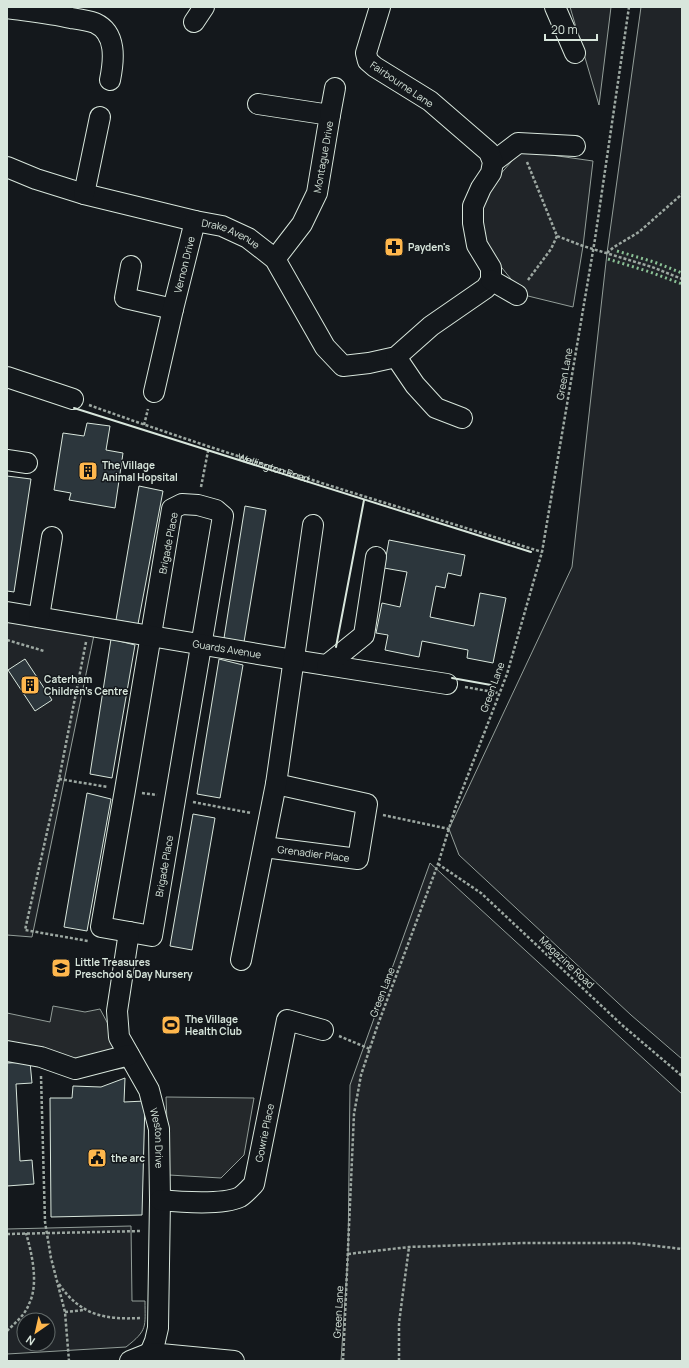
<svg xmlns="http://www.w3.org/2000/svg" width="689" height="1368" font-family="Manrope,sans-serif">
  <style>
    .green { fill: #202428; stroke: #939e99; fill-rule: evenodd }
    .parking { fill: #24282b; stroke: #939e99 }
    .building { fill: #2c363c; stroke: #d8e6dc }
    .lines { fill: none; stroke-linecap: round; stroke-linejoin: round }
    .minor-casing { stroke: #d8e6dc; stroke-width: 22 }
    .path { stroke: #9da8a2; stroke-width: 2.5; stroke-dasharray: 3 2; stroke-linecap: butt }
    .minor { stroke: #14181c; stroke-width: 20 }
    .hedge { stroke: #8ac095; stroke-width: 3; stroke-dasharray: 2 3; stroke-linecap: butt }
    .wall { stroke: #d8e6dc; stroke-width: 2 }
    .labels { text-anchor: middle; dominant-baseline: central; stroke-width: 3; stroke-linejoin: round; paint-order: stroke }
    .street-label { font-size: 10px; fill: #d8e6dc; stroke: #14181c }
    .poi-label { font-size: 10px; font-weight: bold; fill: #d8e6dc; stroke: #14181c; text-anchor: start }
  </style>
  <rect width="100%" height="100%" fill="#14181c"/>
  <!-- green -->
  <g class="green">
    <polygon points="570,7 611,7 599,105"/>
    <polygon points="641,7 682,7 682,1059 631,1015 459,855 449,829 572,567 607,253"/>
    <polygon points="530,152 593,161 583,246 573,307 528,296 515,284 498,263 484,241 482,205 497,178 518,154"/>
    <polygon points="7,620 94,635 32,937 7,935"/>
    <polygon points="430,863 682,1094 682,1361 341,1361 348,1254 350,1085"/>
    <path d="M131,1226l1,75h13c0,26 3,29 -19,46l-119,7v-125zM24,1320h24v24h-24z"/>
  </g>
  <!-- parking -->
  <g class="parking">
    <polygon points="53,1006 85,1012 100,1009 131,1067 72,1076 7,1056 7,1013 50,1022"/>
    <polygon points="166,1097 254,1098 244,1155 221,1178 169,1175"/>
  </g>
  <!-- building -->
  <g class="building">
    <polygon points="87,423 110,426 106,450 123,453 115,508 69,500 71,493 54,490 63,433 84,436"/>
    <polygon points="7,476 31,479 14,592 7,591"/>
    <polygon points="139,486 163,491 138,624 116,620"/>
    <polygon points="245,506 266,510 244,642 224,638"/>
    <polygon points="389,540 465,555 461,576 448,573 445,588 436,586 430,617 474,626 480,593 506,598 493,663 467,658 468,650 422,641 419,657 385,650 388,635 376,633 382,603 400,607 407,572 384,568"/>
    <polygon points="111,639 135,645 112,778 90,774"/>
    <polygon points="25,659 52,700 35,711 8,670"/>
    <polygon points="219,659 243,665 220,798 197,794"/>
    <polygon points="87,793 111,799 87,931 64,927"/>
    <polygon points="193,814 215,818 192,950 170,946"/>
    <polygon points="30,1062 32,1083 16,1084 20,1161 32,1160 34,1184 7,1186 7,1063"/>
    <polygon points="125,1078 124,1102 145,1101 142,1215 51,1217 50,1098 72,1098 73,1086 101,1087"/>
  </g>
  <g class="lines">
    <defs>
      <g id="minor">
        <polyline points="555,7 575,53"/>
        <path d="M7,8c21,3 43,5 64,10 7,1 16,2 24,5 22,10 19,37 15,57"/>
        <polyline points="194,22 204,7"/>
        <polyline points="258,104 330,115 317,193 302,224 275,259"/>
        <polyline points="330,115 335,88"/>
        <polyline points="493,162 518,143 575,146"/>
        <path id="s2" d="M7,167l29,12 48,15 111,27 27,5 26,12 27,21 50,88 18,19 26,-3 27,-6 35,-31 55,-38 5,-8v-12l-14,-23 -4,-22v-17l8,-18 10,-15 2,-11 -4,-10 -59,-51 -55,-34 -7,-6 -2,-8 14,-46"/>
        <polyline points="84,194 100,117"/>
        <polyline points="131,266 125,298 173,309"/>
        <polyline points="491,280 517,295"/>
        <polyline points="396,357 415,385 436,408 462,418"/>
        <polyline points="7,377 73,399"/>
        <path id="s3" d="M154,392l19,-83 22,-88"/>
        <polyline points="7,460 27,463"/>
        <polygon points="182,504 198,505 216,510 223,516 152,936 101,927 125,790 172,509"/>
        <path id="s4" d="M7,612l287,48 153,24"/>
        <polyline points="39,617 52,537"/>
        <polyline points="327,665 364,635 376,557"/>
        <path id="s5" d="M264,847l94,12 9,-55 -91,-20"/>
        <path id="s6" d="M129,932l-12,79 2,26 30,53 10,39 1,71 -2,128 -3,13 -5,12"/>
        <polyline points="241,960 276,784 313,525"/>
        <polyline points="7,1051 41,1057 75,1069 129,1055"/>
        <path id="s7" d="M160,1200c20,2 64,5 80,-3 5,-3 10,-9 14,-13l33,-164 36,10"/>
        <polyline points="130,1361 150,1353 234,1361"/>
      </g>
    </defs>
    <!-- minor casing -->
    <use href="#minor" class="minor-casing"/>
    <!-- path -->
    <g class="path">
      <polyline points="527,162 557,236 583,246 652,267 682,279"/>
      <polyline points="607,253 614,247 639,232 682,194"/>
      <polyline points="528,280 551,249 557,236"/>
      <path id="s1" d="M89,405c149,54 302,99 453,147"/>
      <polyline points="144,425 148,409"/>
      <polyline points="201,487 209,446"/>
      <polyline points="7,640 44,651"/>
      <polyline points="86,642 59,779 25,930 88,941"/>
      <polyline points="465,687 499,693"/>
      <polyline points="59,779 108,787"/>
      <polyline points="142,793 157,795"/>
      <polyline points="193,802 251,813"/>
      <polyline points="383,815 449,829"/>
      <polyline points="438,864 481,893 622,1025 682,1076"/>
      <polyline points="339,1036 370,1049"/>
      <polyline points="41,1076 45,1222 51,1258 65,1312 69,1361"/>
      <polyline points="7,1234 142,1231"/>
      <polyline points="348,1254 409,1247 523,1243 632,1243 682,1249"/>
      <path d="M59,1284c21,31 46,36 81,34"/>
      <polyline points="65,1312 84,1310"/>
      <path d="M7,1331c8,-8 18,-16 22,-27 10,-20 3,-50 -3,-71"/>
      <polyline points="343,1361 354,1114 361,1075 377,1027 438,864 456,806 507,674 542,552 595,239 629,7"/>
      <polyline points="399,1361 399,1323 409,1247"/>
    </g>
    <!-- minor -->
    <use href="#minor" class="minor"/>
    <!-- hedge -->
    <g class="hedge">
      <polyline points="617,251 654,262 682,273"/>
      <polyline points="608,259 650,272 682,284"/>
    </g>
    <!-- wall -->
    <g class="wall">
      <polyline points="74,408 531,552"/>
      <polyline points="336,647 364,500"/>
      <polyline points="452,678 491,685"/>
    </g>
  </g>
  <!-- icons -->
  <defs>
    <symbol id="pharmacy-square" viewBox="-11 -11 22 22"><rect x="-9" y="-9" width="18" height="18" rx="4" fill="#ffb74d" stroke="#14181c"/><path d="M-2-6h4v4h4v4h-4v4h-4v-4h-4v-4h4Z" fill="#111"/></symbol>
    <symbol id="building-square" viewBox="-11 -11 22 22"><rect x="-9" y="-9" width="18" height="18" rx="4" fill="#ffb74d" stroke="#14181c"/><path d="M-4-6H4V6H1V3H-1V6H-4ZM-2.5-4.3h1.7v1.8h-1.7ZM.8-4.3h1.7v1.8H.8ZM-2.5-1h1.7V.8h-1.7ZM.8-1h1.7V.8H.8Z" fill="#111"/></symbol>
    <symbol id="school-square" viewBox="-11 -11 22 22"><rect x="-9" y="-9" width="18" height="18" rx="4" fill="#ffb74d" stroke="#14181c"/><path d="M0-5L7-2L0 1L-7-2ZM-4 1L0 2.5L4 1V4Q0 6-4 4Z" fill="#111"/></symbol>
    <symbol id="stadium-square" viewBox="-11 -11 22 22"><rect x="-9" y="-9" width="18" height="18" rx="4" fill="#ffb74d" stroke="#14181c"/><path d="M0-5a6.5 5 0 1 0 0 10a6.5 5 0 1 0 0-10ZM-3.5-1.8h7v3.6h-7Z" fill="#111"/></symbol>
    <symbol id="civic-square" viewBox="-11 -11 22 22"><rect x="-9" y="-9" width="18" height="18" rx="4" fill="#ffb74d" stroke="#14181c"/><path d="M-.6-6.5H3V-4.5H.6V-3L4-1V1h2V6H-6V1h2V-1L-.6-3ZM-1.2 2.5V6h2.4V2.5Z" fill="#111"/></symbol>
  </defs>
  <g fill-rule="evenodd">
    <use href="#pharmacy-square" x="383" y="236" width="22" height="22"/>
    <use href="#building-square" x="77" y="460" width="22" height="22"/>
    <use href="#building-square" x="19" y="674" width="22" height="22"/>
    <use href="#school-square" x="50" y="957" width="22" height="22"/>
    <use href="#stadium-square" x="160" y="1014" width="22" height="22"/>
    <use href="#civic-square" x="86" y="1147" width="22" height="22"/>
  </g>
  <g class="labels">
    <!-- street labels -->
    <g class="street-label">
      <text transform="translate(402 84) rotate(34)">Fairbourne Lane</text>
      <text transform="translate(323 157) rotate(-80)">Montague Drive</text>
      <text stroke="none"><textPath href="#s2" startOffset="234">Drake Avenue</textPath></text>
      <text stroke="none"><textPath href="#s3" startOffset="131">Vernon Drive</textPath></text>
      <text transform="translate(564 374) rotate(-80)">Green Lane</text>
      <text stroke="none"><textPath href="#s1" startOffset="195">Wellington Road</textPath></text>
      <text transform="translate(168 543) rotate(-79)">Brigade Place</text>
      <text stroke="none"><textPath href="#s4" startOffset="223">Guards Avenue</textPath></text>
      <text transform="translate(492 687) rotate(-70)">Green Lane</text>
      <text stroke="none"><textPath href="#s5" startOffset="50">Grenadier Place</textPath></text>
      <text transform="translate(164 866) rotate(-80)">Brigade Place</text>
      <text transform="translate(567 962) rotate(43)">Magazine Road</text>
      <text transform="translate(382 992) rotate(-69)">Green Lane</text>
      <text stroke="none"><textPath href="#s7" startOffset="152">Gowrie Place</textPath></text>
      <text stroke="none"><textPath href="#s6" startOffset="216">Weston Drive</textPath></text>
      <text transform="translate(338 1312) rotate(-87)">Green Lane</text>
    </g>
    <!-- poi labels -->
    <g class="poi-label">
      <text x="408" y="247">Payden's</text>
      <text x="102" y="465">The Village<tspan x="102" dy="12">Animal Hopsital</tspan></text>
      <text x="44" y="679">Caterham<tspan x="44" dy="12">Children's Centre</tspan></text>
      <text x="75" y="962">Little Treasures<tspan x="75" dy="12">Preschool &amp; Day Nursery</tspan></text>
      <text x="185" y="1019">The Village<tspan x="185" dy="12">Health Club</tspan></text>
      <text x="111" y="1158">the arc</text>
    </g>
  </g>
  <!-- border -->
  <rect width="689" height="1368" fill="none" stroke="#d8e6dc" stroke-width="16"/>
  <!-- north arrow -->
  <g transform="translate(36 1332) rotate(214)"><circle r="19" fill="#14181c" stroke="#626a69"/>
  <path d="M0-3L7 15L0 10L-7 15Z" fill="#ffb74d"/>
  <text y="-6" font-size="11" font-weight="bold" text-anchor="middle" fill="#d8e6dc">N</text>
  </g>
  <!-- scale -->
  <path d="M545 34v6h52v-6" fill="none" stroke="#d8e6dc" stroke-width="2"/>
  <text x="551" y="34" font-size="12" fill="#d8e6dc" stroke="#14181c" stroke-width="3" paint-order="stroke">20 m</text>
</svg>
